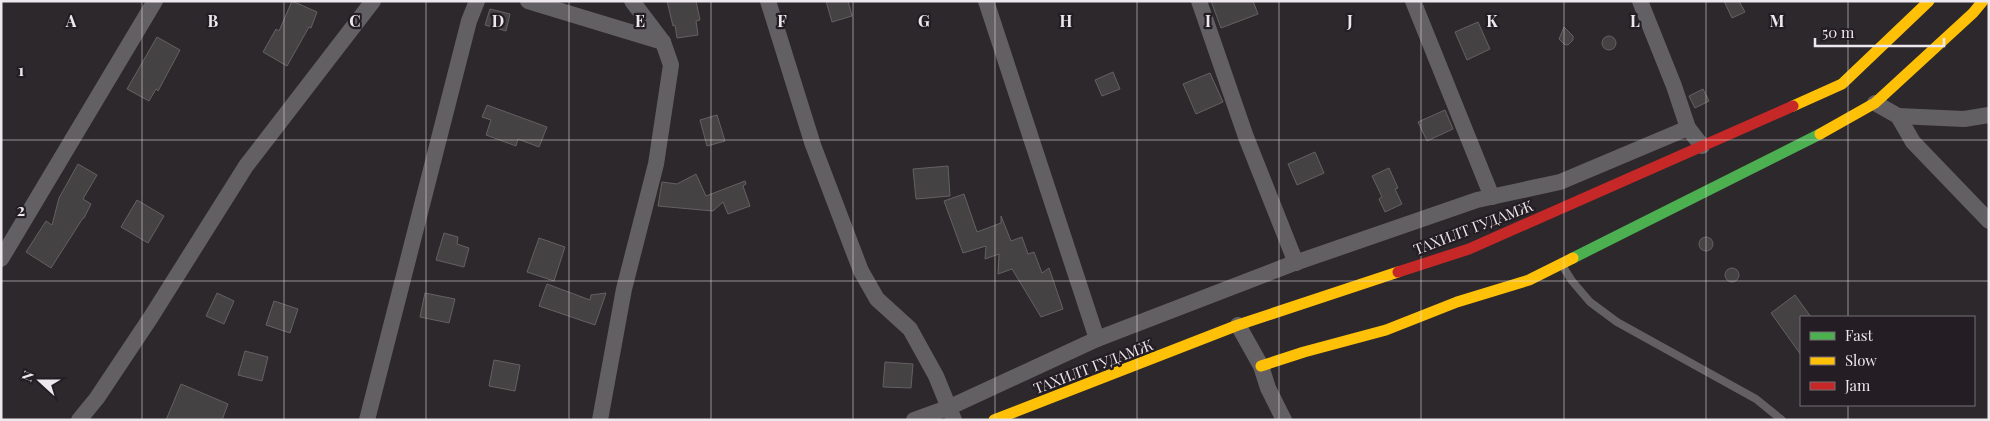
<svg xmlns="http://www.w3.org/2000/svg" width="1990" height="421" font-family="'Playfair Display',serif">
  <style>
    .building { fill: #444242; stroke: #636161 }
    .lines { fill: none; stroke-linecap: round; stroke-linejoin: round }
    .lane { stroke: #636063; stroke-width: 8 }
    .street { stroke: #636063; stroke-width: 16 }
    .fast { stroke: #4caf50; stroke-width: 11 }
    .slow { stroke: #ffc107; stroke-width: 11 }
    .jam { stroke: #c62828; stroke-width: 11 }
    .grid { fill: none; stroke: #ede8ed; stroke-width: 1; stroke-opacity: 0.55 }
    .labels { text-anchor: middle; dominant-baseline: central; stroke-width: 4.5; stroke-linejoin: round; paint-order: stroke }
    .street-label { font-size: 15px; fill: #ede8ed; stroke: #241d23 }
    .grid-label { font-size: 16px; text-anchor: middle; font-weight: bold; fill: #ede8ed; stroke: #241d23; stroke-width: 4.5; stroke-linejoin: round; paint-order: stroke }
  </style>
  <rect width="100%" height="100%" fill="#2d282c"/>
  <!-- building -->
  <g class="building">
    <polygon points="292,1 317,12 311,28 309,27 287,66 263,52 276,29 279,31"/>
    <polygon points="667,1 696,1 700,20 696,21 698,35 677,38 675,25 673,26"/>
    <polygon points="826,1 848,1 852,16 832,22"/>
    <polygon points="1211,1 1253,1 1258,14 1221,28"/>
    <polygon points="1724,1 1739,1 1745,12 1732,18"/>
    <polygon points="490,9 510,14 506,31 485,25"/>
    <polygon points="1478,22 1490,49 1467,60 1455,32"/>
    <polygon points="1564,27 1573,36 1573,40 1568,45 1564,44 1559,39"/>
    <circle cx="1609" cy="43" r="7"/>
    <polygon points="157,37 180,50 158,91 156,89 149,101 127,89"/>
    <polygon points="1113,72 1120,89 1102,96 1095,80"/>
    <polygon points="1210,73 1223,102 1196,114 1183,84"/>
    <polygon points="1703,89 1709,101 1695,108 1689,96"/>
    <polygon points="487,105 547,127 539,147 518,139 516,146 486,135 491,120 482,117"/>
    <polygon points="1445,110 1453,129 1427,141 1418,122"/>
    <polygon points="717,115 725,141 707,146 700,120"/>
    <polygon points="1315,152 1324,173 1297,185 1288,164"/>
    <polygon points="78,164 97,175 83,199 91,204 84,218 83,218 51,268 26,252 46,221 52,225 59,198"/>
    <polygon points="948,166 950,196 916,199 913,169"/>
    <polygon points="1389,168 1398,188 1395,189 1402,204 1385,212 1379,199 1382,197 1372,176"/>
    <polygon points="696,174 706,196 745,181 746,184 743,186 750,206 728,214 723,202 713,211 658,206 662,182 677,184"/>
    <polygon points="964,194 977,232 1001,223 1001,216 1011,241 1022,237 1028,254 1034,252 1042,273 1049,268 1063,309 1041,317 1012,269 998,274 999,254 985,259 986,246 963,253 944,201"/>
    <polygon points="137,200 164,216 148,243 121,227"/>
    <polygon points="444,233 458,237 457,244 469,248 464,267 436,260"/>
    <circle cx="1706" cy="244" r="7"/>
    <polygon points="539,238 565,247 554,281 527,272"/>
    <circle cx="1732" cy="275" r="7"/>
    <polygon points="547,284 590,300 591,295 606,293 595,325 539,306"/>
    <polygon points="217,293 234,301 224,324 206,316"/>
    <polygon points="425,293 455,299 449,323 420,317"/>
    <polygon points="1795,295 1811,317 1801,317 1801,355 1771,313"/>
    <polygon points="274,301 298,309 290,333 266,325"/>
    <polygon points="245,351 268,357 262,381 238,375"/>
    <polygon points="494,360 520,365 515,391 489,386"/>
    <polygon points="885,362 913,364 911,388 883,387"/>
    <polygon points="181,384 228,404 222,420 166,420"/>
  </g>
  <g class="lines">
    <!-- lane -->
    <polyline class="lane" points="1562,265 1572,281 1590,302 1617,322 1756,399 1782,420"/>
    <!-- street -->
    <g class="street">
      <polyline points="528,1 663,42"/>
      <polyline points="768,1 813,145 861,271 877,299 910,329 936,376 954,420"/>
      <polyline points="1199,1 1246,137 1296,263"/>
      <polyline points="1413,1 1492,197"/>
      <polyline points="1640,1 1674,86 1688,128"/>
      <polyline points="1875,103 1898,116 1913,142 1989,221"/>
      <polyline points="1898,116 1964,119 1989,115"/>
      <polyline points="1,259 155,1"/>
      <polyline points="1238,325 1261,366 1268,388 1284,420"/>
      <polyline points="1097,339 1289,265 1477,200 1560,182 1688,128 1702,146"/>
      <polyline points="79,420 97,398 151,317 246,166 373,1"/>
      <polyline points="367,420 469,21 477,1"/>
      <polyline points="600,420 624,289 656,164 671,65 663,42 632,1"/>
      <polyline points="914,420 950,407 1097,339 986,1"/>
    </g>
    <!-- fast -->
    <polyline class="fast" points="1573,258 1820,134"/>
    <!-- slow -->
    <g class="slow">
      <polyline points="1793,106 1842,84 1929,1"/>
      <polyline points="1820,134 1875,103 1973,13 1983,1"/>
      <polyline points="1261,366 1304,352 1386,330 1457,302 1529,280 1573,258"/>
      <polyline points="994,420 1238,325 1398,272"/>
    </g>
    <!-- jam -->
    <polyline class="jam" points="1398,272 1469,249 1793,106"/>
  </g>
  <!-- grid -->
  <path class="grid" d="M142,1v419M284,1v419M426,1v419M569,1v419M711,1v419M853,1v419M995,1v419M1137,1v419M1279,1v419M1421,1v419M1564,1v419M1706,1v419M1848,1v316M1,140h1988M1,281h1988M1848,405v15"/>
  <g class="labels">
    <!-- street labels -->
    <g class="street-label">
      <text transform="translate(1473 227) rotate(-21)">ТАХИЛТ ГУДАМЖ</text>
      <text transform="translate(1093 366) rotate(-21)">ТАХИЛТ ГУДАМЖ</text>
    </g>
  </g>
  <g class="grid-label">
    <text x="71" y="27">A</text>
    <text x="213" y="27">B</text>
    <text x="355" y="27">C</text>
    <text x="498" y="27">D</text>
    <text x="640" y="27">E</text>
    <text x="782" y="27">F</text>
    <text x="924" y="27">G</text>
    <text x="1066" y="27">H</text>
    <text x="1208" y="27">I</text>
    <text x="1350" y="27">J</text>
    <text x="1492" y="27">K</text>
    <text x="1635" y="27">L</text>
    <text x="1777" y="27">M</text>
    <text x="21" y="76">1</text>
    <text x="21" y="216">2</text>
  </g>
  <!-- border -->
  <rect width="1990" height="421" fill="none" stroke="#ede8ed" stroke-width="5"/>
  <!-- legend -->
  <rect x="1800" y="316" width="175" height="90" fill="#241d23" stroke="#746e74"/>
  <rect x="1810" y="332" width="25" height="8" fill="#4caf50" stroke="#746e74"/>
  <text x="1845" y="341" font-size="15" fill="#ede8ed">Fast</text>
  <rect x="1810" y="357" width="25" height="8" fill="#ffc107" stroke="#746e74"/>
  <text x="1845" y="366" font-size="15" fill="#ede8ed">Slow</text>
  <rect x="1810" y="382" width="25" height="8" fill="#c62828" stroke="#746e74"/>
  <text x="1845" y="391" font-size="15" fill="#ede8ed">Jam</text>
  <!-- north arrow -->
  <g transform="translate(40 381) rotate(291)" stroke="#241d23" stroke-width="4" paint-order="stroke">
  <path d="M0-4L9 19L0 12L-9 19Z" fill="#ede8ed"/>
  <text y="-8" font-size="14" font-weight="bold" text-anchor="middle" fill="#ede8ed">N</text>
  </g>
  <!-- scale -->
  <path d="M1815 38v8h129v-8" fill="none" stroke="#ede8ed" stroke-width="2.5"/>
  <text x="1822" y="38" font-size="15" fill="#ede8ed" stroke="#241d23" stroke-width="4" paint-order="stroke">50 m</text>
</svg>
